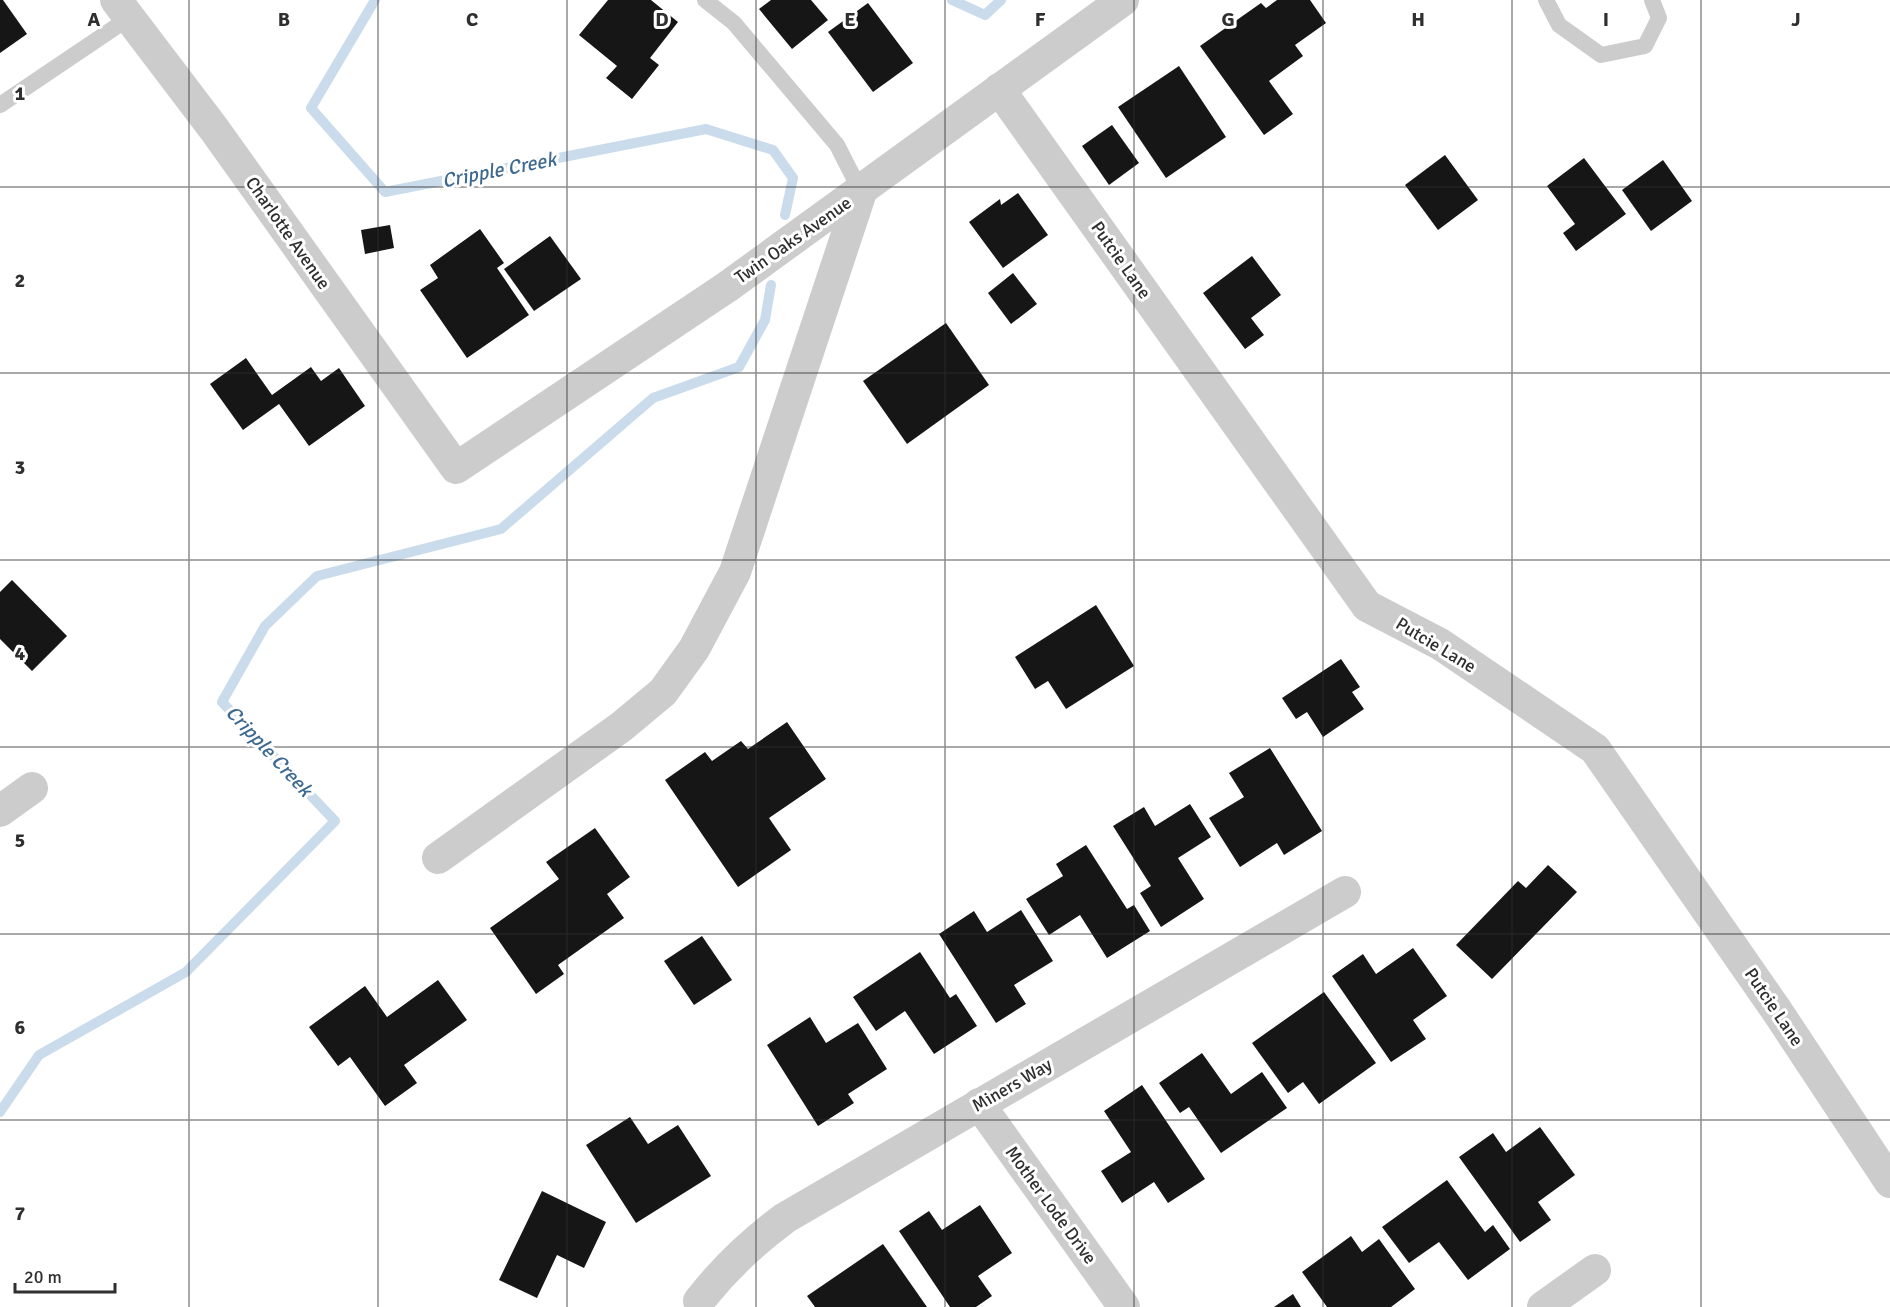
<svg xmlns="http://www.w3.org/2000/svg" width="1890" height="1307" font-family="Signika,sans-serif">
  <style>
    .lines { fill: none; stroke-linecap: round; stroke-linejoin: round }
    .stream { stroke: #cadcec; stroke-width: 10 }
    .building { fill: #161616 }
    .lane { stroke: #ccc; stroke-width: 16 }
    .street { stroke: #ccc; stroke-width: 32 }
    .grid { fill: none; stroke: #2f2f2f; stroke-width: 1.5; stroke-opacity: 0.55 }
    .labels { text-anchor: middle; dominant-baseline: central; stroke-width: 6; stroke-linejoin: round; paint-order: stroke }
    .street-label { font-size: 18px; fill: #2f2f2f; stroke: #fff }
    .water-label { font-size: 20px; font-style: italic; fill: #3e6991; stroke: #fff }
    .grid-label { font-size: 20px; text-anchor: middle; font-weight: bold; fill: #2f2f2f; stroke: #fff; stroke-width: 6; stroke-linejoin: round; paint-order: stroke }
  </style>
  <rect width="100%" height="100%" fill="#fff"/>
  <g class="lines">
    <!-- stream -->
    <g class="stream">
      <polyline points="375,0 311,108 385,192 706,129 773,150 793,178 785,215"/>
      <polyline points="952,0 985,15 1001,0"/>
      <polyline points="0,1112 39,1055 186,972 335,821 222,702 265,626 317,576 501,529 653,398 739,367 765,320 771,285"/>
    </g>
  </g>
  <!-- building -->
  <g class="building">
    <polygon points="0,0 3,0 27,34 0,53"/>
    <polygon points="608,0 651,0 678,22 650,58 659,65 632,99 606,78 617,66 579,35"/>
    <polygon points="771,0 811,0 828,20 792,49 759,9"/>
    <polygon points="1277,0 1310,0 1326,23 1295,45 1303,56 1269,81 1293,114 1264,135 1200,46 1261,3 1266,8"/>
    <polygon points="868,3 913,63 873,92 828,32"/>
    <polygon points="1179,66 1226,137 1166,178 1118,107"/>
    <polygon points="1112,125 1139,163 1109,185 1082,146"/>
    <polygon points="1445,155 1478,200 1438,230 1405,185"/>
    <polygon points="1584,158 1626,214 1576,251 1563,233 1575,224 1547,186"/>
    <polygon points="1663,160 1692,201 1651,231 1622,190"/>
    <polygon points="1018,193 1048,235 1003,268 969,222 1000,199 1001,205"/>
    <polygon points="390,225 394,248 365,254 361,230"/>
    <polygon points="480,229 504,263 497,268 529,315 467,358 420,290 438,278 430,265"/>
    <polygon points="550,236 581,279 534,311 504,269"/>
    <polygon points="1252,256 1281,295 1251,318 1264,335 1245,349 1203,293"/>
    <polygon points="1013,273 1037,304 1011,324 988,293"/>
    <polygon points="946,323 989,385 907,444 863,381"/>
    <polygon points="246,358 272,395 311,367 321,381 339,368 365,406 309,446 279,404 243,430 210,384"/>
    <polygon points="12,580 67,636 32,671 0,639 0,592"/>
    <polygon points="1096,605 1134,666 1066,709 1048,681 1035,689 1015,657"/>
    <polygon points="1341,659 1360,687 1352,692 1364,709 1323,737 1307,712 1296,719 1282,698"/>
    <polygon points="787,722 826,779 769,818 791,850 738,887 665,780 705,752 712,761 741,741 748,749"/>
    <polygon points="1270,748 1322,831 1284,855 1277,843 1240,867 1209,818 1244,797 1229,773"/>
    <polygon points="1190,804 1211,837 1178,858 1204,899 1161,927 1140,893 1151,886 1113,826 1144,807 1155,826"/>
    <polygon points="595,828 630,877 607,894 624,918 558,965 564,974 536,994 490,928 559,879 546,862"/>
    <polygon points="1086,845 1127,909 1134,905 1150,931 1107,958 1080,915 1049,935 1026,899 1063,876 1056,864"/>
    <polygon points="1548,865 1577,892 1492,979 1456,945 1518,881 1526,888"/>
    <polygon points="1021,910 1053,961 1014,985 1026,1004 996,1023 939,934 974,911 987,932"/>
    <polygon points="702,936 732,980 694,1005 664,961"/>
    <polygon points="1413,948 1447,996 1413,1020 1426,1039 1391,1062 1332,976 1363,954 1376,974"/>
    <polygon points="920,952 950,998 956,994 977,1026 934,1054 905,1011 876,1031 853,997"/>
    <polygon points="438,980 467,1020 404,1065 417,1083 385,1106 350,1057 338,1066 309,1027 365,986 387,1017"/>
    <polygon points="1324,992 1376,1063 1319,1104 1303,1082 1288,1093 1252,1043"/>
    <polygon points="810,1017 826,1043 858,1023 887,1069 848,1094 854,1103 818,1126 767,1045"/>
    <polygon points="1202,1053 1231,1094 1262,1072 1287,1108 1221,1153 1189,1107 1180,1113 1159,1083"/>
    <polygon points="1142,1085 1205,1179 1168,1203 1154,1182 1122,1203 1101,1171 1131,1152 1104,1111"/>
    <polygon points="630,1117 648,1144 678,1125 711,1176 636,1223 586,1145"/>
    <polygon points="1540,1127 1575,1175 1538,1202 1551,1220 1520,1242 1459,1157 1493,1133 1506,1152"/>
    <polygon points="1447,1180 1485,1232 1493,1225 1510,1249 1468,1280 1439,1242 1409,1263 1382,1227"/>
    <polygon points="542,1191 606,1222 584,1268 557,1255 537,1298 499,1280"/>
    <polygon points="980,1205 1012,1253 978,1276 992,1296 976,1307 950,1307 899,1231 929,1211 942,1230"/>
    <polygon points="1351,1236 1362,1252 1379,1239 1415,1289 1391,1307 1327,1307 1302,1272"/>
    <polygon points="883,1244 927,1307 815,1307 807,1296"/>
    <polygon points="1293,1294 1301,1307 1274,1307"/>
  </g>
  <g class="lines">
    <!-- lane -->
    <g class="lane">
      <polyline points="705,0 734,23 837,145 861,192"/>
      <polyline points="1546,0 1559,25 1601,55 1645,46 1659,18 1652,0"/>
      <polyline points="0,105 129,18"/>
    </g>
    <!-- street -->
    <g class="street">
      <polyline points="116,0 214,129 456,468 727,287 1123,0"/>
      <polyline points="999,89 1367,606 1440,644 1595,749 1777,1011 1890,1182"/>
      <polyline points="0,811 32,788"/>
      <polyline points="438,858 621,727 663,692 694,649 735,572 861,192"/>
      <polyline points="979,1104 1124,1307"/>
      <path d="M699,1301c25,-32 52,-58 86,-83l560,-326"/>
      <polyline points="1543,1307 1595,1270"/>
    </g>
  </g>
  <!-- grid -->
  <path class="grid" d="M189,0v1307M378,0v1307M567,0v1307M756,0v1307M945,0v1307M1134,0v1307M1323,0v1307M1512,0v1307M1701,0v1307M0,187h1890M0,373h1890M0,560h1890M0,747h1890M0,934h1890M0,1120h1890"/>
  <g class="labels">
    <!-- street labels -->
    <g class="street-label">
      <text transform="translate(288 233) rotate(55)">Charlotte Avenue</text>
      <text transform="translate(793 240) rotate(-35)">Twin Oaks Avenue</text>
      <text transform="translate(1121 260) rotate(55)">Putcie Lane</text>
      <text transform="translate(1436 645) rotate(31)">Putcie Lane</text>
      <text transform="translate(1774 1007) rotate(56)">Putcie Lane</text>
      <text transform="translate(1012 1085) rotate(-30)">Miners Way</text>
      <text transform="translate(1051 1205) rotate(54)">Mother Lode Drive</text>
    </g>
    <!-- water labels -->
    <g class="water-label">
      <text transform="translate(499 170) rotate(-11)">Cripple Creek</text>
      <text transform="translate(269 751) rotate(47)">Cripple Creek</text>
    </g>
  </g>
  <g class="grid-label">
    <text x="94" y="26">A</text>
    <text x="284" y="26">B</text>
    <text x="472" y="26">C</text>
    <text x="662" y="26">D</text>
    <text x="850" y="26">E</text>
    <text x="1040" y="26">F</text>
    <text x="1228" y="26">G</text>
    <text x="1418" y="26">H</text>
    <text x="1606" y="26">I</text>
    <text x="1796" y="26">J</text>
    <text x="20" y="100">1</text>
    <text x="20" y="287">2</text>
    <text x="20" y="474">3</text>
    <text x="20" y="660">4</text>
    <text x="20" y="847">5</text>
    <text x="20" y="1034">6</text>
    <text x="20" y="1220">7</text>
  </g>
  <!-- scale -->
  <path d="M15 1283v9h100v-9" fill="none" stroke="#2f2f2f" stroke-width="3"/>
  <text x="24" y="1283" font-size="18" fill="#2f2f2f" stroke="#ffffff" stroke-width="4.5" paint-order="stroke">20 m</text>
</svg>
